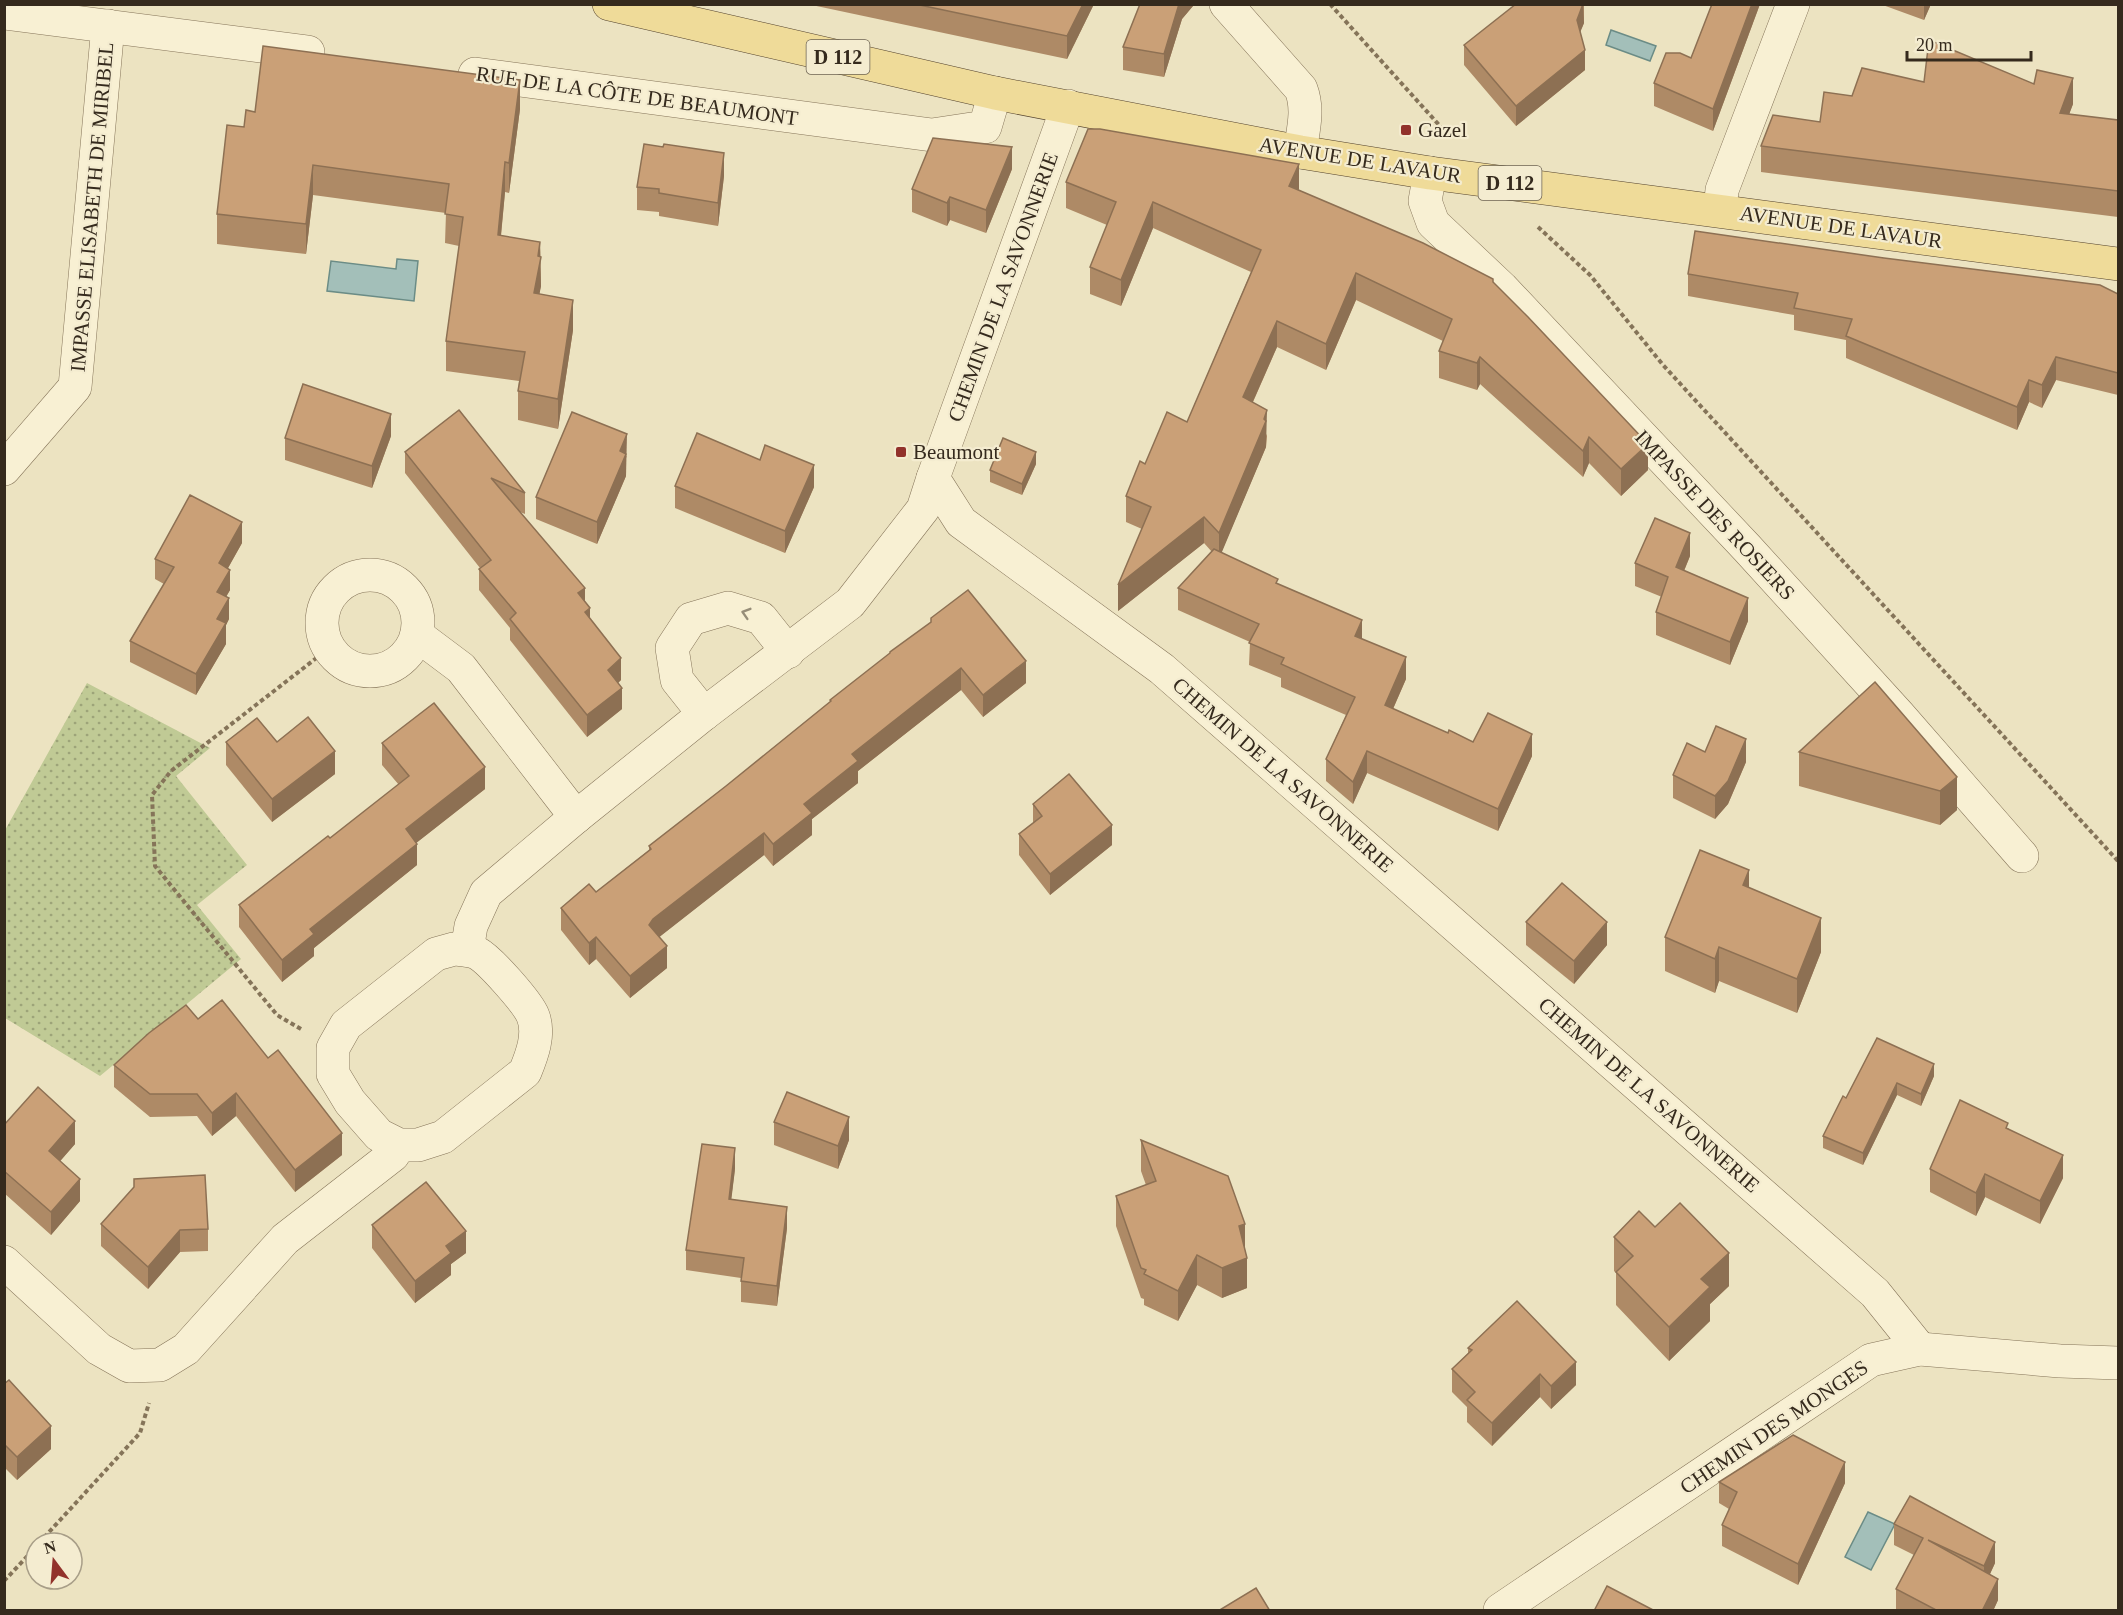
<svg xmlns="http://www.w3.org/2000/svg" width="2123" height="1615" font-family="Georgia,serif">
  <style>
    .grass { fill: url(#grass-dots) }
    .water { fill: #a3bfb9; stroke: #6b8c86; stroke-width: 1.5 }
    .lines { fill: none; stroke-linecap: round; stroke-linejoin: round }
    .street-casing { stroke: #857459; stroke-width: 34 }
    .primary-casing { stroke: #53422d; stroke-width: 34 }
    .path { stroke: #857459; stroke-width: 4; stroke-dasharray: 4.5 3; stroke-linecap: butt }
    .street { stroke: #f8f0d3; stroke-width: 33 }
    .primary { stroke: #efdb99; stroke-width: 33 }
    .wall { fill: #ae8a66 }
    .shaded-wall { fill: #8d7053 }
    .building { fill: #caa077; stroke: #8d7053; stroke-width: 1.5 }
    .oneway { stroke: #968d78 }
    .poi-dot { fill: #92322b; stroke: #f4ecd0; stroke-width: 2 }
    .labels { text-anchor: middle; dominant-baseline: central; stroke-width: 4.5; stroke-linejoin: round; paint-order: stroke }
    .shield { fill: #f4ecd0; stroke: #6e6453; stroke-width: 1.5 }
    .shield-label { font-size: 20px; font-weight: bold; fill: #352a1d }
    .street-label { font-size: 21px; fill: #352a1d; stroke: #f4ecd0 }
    .poi-label { font-size: 21px; fill: #352a1d; stroke: #f4ecd0; text-anchor: start }
  </style>
  <defs>
    <pattern id="grass-dots" width="8" height="8" patternUnits="userSpaceOnUse" patternTransform="scale(1.5)"><rect width="8" height="8" fill="#c0ca95"/><path d="M2 2h.1M6 6h.1" fill="none" stroke="#9da479" stroke-width="1.8" stroke-linecap="round"/></pattern>
  </defs>
  <rect width="100%" height="100%" fill="#ece3c1"/>
  <!-- grass -->
  <polygon class="grass" points="87,683 210,748 176,776 247,865 197,905 241,959 100,1076 5,1018 4,832"/>
  <!-- water -->
  <g class="water">
    <polygon points="1611,30 1656,46 1650,61 1606,45"/>
    <polygon points="397,259 418,261 414,301 327,291 331,261 396,269"/>
    <polygon points="1868,1512 1895,1524 1871,1570 1845,1557"/>
  </g>
  <g class="lines">
    <defs>
      <g id="street">
        <path d="M1226,4l75,85c8,21 2,41 -1,63"/>
        <polyline points="4,13 308,52"/>
        <polyline points="475,74 932,135 985,127 995,93"/>
        <polyline points="1068,106 933,478 961,522 1162,669 1875,1293 1920,1349"/>
        <polyline points="1430,173 1425,201 1433,223 1502,288 1747,548 1899,715 2022,856"/>
        <polyline points="1720,210 1722,190 1793,4"/>
        <polyline points="4,469 75,387 108,26"/>
        <circle cx="370" cy="623" r="48"/>
        <polyline points="417,635 461,668 576,817"/>
        <polyline points="704,714 677,680 672,648 691,619 728,608 761,618 788,652"/>
        <path d="M454,949c8,1 16,1 23,4 13,7 51,50 56,63 7,18 -1,39 -8,56l-82,65 -25,8h-19l-20,-10 -29,-33 -17,-28v-26l13,-23 90,-71z"/>
        <polyline points="467,950 471,926 486,893 576,817 704,714 850,603 923,509 933,478"/>
        <polyline points="4,1262 99,1349 129,1366 160,1365 186,1349 285,1239 393,1155 399,1145"/>
        <polyline points="1500,1610 1871,1360 1920,1349 2060,1361 2118,1363"/>
      </g>
      <polyline id="primary" points="609,4 995,93 1300,152 1430,173 2118,264"/>
    </defs>
    <!-- street casing -->
    <use href="#street" class="street-casing"/>
    <!-- primary casing -->
    <use href="#primary" class="primary-casing"/>
    <!-- path -->
    <g class="path">
      <polyline points="1330,4 1449,136"/>
      <polyline points="1538,227 1590,275 1663,365 2118,861"/>
      <polyline points="301,1029 277,1015 155,866 152,795 171,771 328,649"/>
      <polyline points="39,1543 140,1433 149,1403"/>
      <polyline points="4,1581 36,1547"/>
    </g>
    <!-- street -->
    <use href="#street" class="street"/>
    <!-- primary -->
    <use href="#primary" class="primary"/>
  </g>
  <!-- wall -->
  <g class="wall">
    <polygon points="807,4 1094,4 1067,59"/>
    <polygon points="1193,4 1193,6 1182,19 1164,77 1123,70 1123,47"/>
    <polygon points="1584,4 1584,23 1580,32 1585,70 1516,126 1464,65 1464,45"/>
    <polygon points="1760,4 1713,131 1654,106 1654,83 1691,58"/>
    <polygon points="1880,4 1931,4 1924,20"/>
    <polygon points="1924,82 2073,104 2069,114 2118,120 2118,217 1761,172 1761,146 1820,122 1852,96"/>
    <polygon points="520,109 509,193 505,192 501,236 540,242 541,286 539,294 573,330 558,429 518,420 518,391 519,381 446,371 446,341 459,246 445,243 446,213 313,195 306,254 217,244 217,214 244,127 255,112"/>
    <polygon points="1012,169 986,233 950,220 947,226 912,212 912,189"/>
    <polygon points="724,176 718,226 659,216 659,212 637,210 637,187"/>
    <polygon points="1066,182 1299,190 1493,282 1648,470 1621,496 1589,463 1583,477 1480,384 1477,390 1439,378 1439,351 1443,341 1356,300 1326,370 1277,347 1253,402 1267,436 1266,447 1221,553 1278,584 1362,639 1406,679 1393,709 1448,733 1473,742 1532,756 1498,831 1367,773 1353,804 1326,781 1326,759 1346,715 1281,687 1281,678 1249,665 1250,642 1178,610 1178,588 1212,552 1204,543 1118,611 1142,529 1126,522 1126,496 1145,464 1187,422 1251,272 1153,228 1121,306 1090,294 1090,267 1107,225 1066,208"/>
    <polygon points="1688,274 2118,294 2118,395 2056,380 2042,408 2029,402 2017,430 1846,358 1846,340 1794,330 1794,315 1688,296"/>
    <polygon points="459,410 525,493 525,514 520,512 585,601 590,619 621,680 618,683 622,709 587,737 510,640 510,628 479,590 479,569 480,568 405,473 405,452"/>
    <polygon points="391,436 372,488 285,460 285,438"/>
    <polygon points="627,456 626,458 626,476 597,544 536,519 536,497"/>
    <polygon points="1036,464 1022,495 990,482 990,470"/>
    <polygon points="675,486 814,487 785,553 675,508"/>
    <polygon points="242,543 228,568 230,590 226,597 229,619 226,625 226,644 196,695 130,662 130,641 164,584 155,579 155,559"/>
    <polygon points="1690,556 1684,571 1748,621 1730,665 1656,635 1656,612 1662,597 1635,586 1635,563"/>
    <polygon points="890,652 1026,683 983,717 961,690 858,771 858,783 812,819 812,835 773,866 764,855 659,937 667,968 630,998 596,959 589,965 561,930 561,908 596,892 649,850 649,846 726,786 830,702 830,700 890,654"/>
    <polygon points="1875,682 1957,810 1940,825 1799,786 1799,752"/>
    <polygon points="226,742 335,774 272,822 226,765"/>
    <polygon points="382,743 485,789 416,843 417,865 314,948 314,956 282,982 239,927 239,905 330,838 399,785 382,765"/>
    <polygon points="1705,752 1746,762 1728,804 1715,819 1673,798 1673,775"/>
    <polygon points="1033,804 1112,845 1050,895 1019,855 1019,834 1033,824"/>
    <polygon points="1749,887 1821,952 1797,1013 1719,981 1715,993 1665,971 1665,937"/>
    <polygon points="1526,922 1607,945 1574,984 1526,945"/>
    <polygon points="198,1019 342,1155 295,1192 236,1116 212,1136 197,1116 150,1117 114,1087 114,1065"/>
    <polygon points="1877,1038 1934,1076 1921,1106 1897,1095 1863,1165 1823,1148 1823,1136 1846,1098"/>
    <polygon points="774,1122 849,1140 838,1169 774,1145"/>
    <polygon points="4,1125 75,1144 60,1161 80,1201 51,1235 4,1193"/>
    <polygon points="2008,1128 2063,1178 2040,1224 1985,1197 1976,1216 1930,1192 1930,1169"/>
    <polygon points="1141,1140 1245,1249 1247,1288 1222,1298 1197,1285 1178,1321 1144,1305 1144,1299 1141,1298 1116,1226 1116,1196 1146,1185 1141,1171"/>
    <polygon points="735,1169 731,1199 787,1228 777,1306 741,1302 741,1278 686,1270 686,1250"/>
    <polygon points="101,1224 208,1229 208,1251 180,1252 148,1289 101,1246"/>
    <polygon points="372,1225 466,1253 451,1264 451,1275 415,1303 372,1248"/>
    <polygon points="1655,1227 1729,1286 1710,1304 1710,1321 1669,1361 1616,1305 1616,1273 1614,1271 1614,1237"/>
    <polygon points="1468,1348 1576,1385 1551,1409 1540,1397 1492,1446 1467,1422 1467,1407 1452,1392 1452,1369 1468,1353"/>
    <polygon points="4,1384 51,1449 17,1480 4,1467"/>
    <polygon points="1719,1482 1845,1483 1798,1585 1722,1546 1722,1525 1729,1509 1719,1503"/>
    <polygon points="1894,1524 1995,1563 1990,1574 1998,1600 1993,1611 1898,1611 1896,1610 1896,1589 1914,1555 1894,1545"/>
  </g>
  <!-- shaded-wall -->
  <g class="shaded-wall">
    <polygon points="1083,4 1094,4 1067,59 1067,36"/>
    <polygon points="1179,4 1193,4 1193,6 1182,19 1164,77 1164,54"/>
    <polygon points="1583,4 1584,23 1577,40 1577,20"/>
    <polygon points="1752,4 1760,4 1713,131 1713,109"/>
    <polygon points="1924,4 1931,4 1924,20"/>
    <polygon points="1585,50 1585,70 1516,126 1516,106"/>
    <polygon points="2073,78 2073,104 2060,139 2060,113"/>
    <polygon points="520,80 520,109 509,193 509,163"/>
    <polygon points="1012,147 1012,169 986,233 986,210"/>
    <polygon points="724,153 724,176 718,226 718,203"/>
    <polygon points="505,162 505,192 498,265 498,235"/>
    <polygon points="1299,164 1299,190 1289,186"/>
    <polygon points="313,165 313,195 306,254 306,224"/>
    <polygon points="950,197 950,220 947,226 947,203"/>
    <polygon points="1153,202 1153,228 1121,306 1121,280"/>
    <polygon points="540,242 541,286 534,323 534,293"/>
    <polygon points="1356,273 1356,300 1326,370 1326,344"/>
    <polygon points="573,300 573,330 558,429 558,399"/>
    <polygon points="1277,321 1277,347 1243,424 1243,397"/>
    <polygon points="1480,357 1480,384 1477,390 1477,363"/>
    <polygon points="2056,357 2056,380 2042,408 2042,385"/>
    <polygon points="2029,380 2029,402 2017,430 2017,407"/>
    <polygon points="1267,410 1266,447 1219,559 1219,533 1264,419"/>
    <polygon points="391,414 391,436 372,488 372,466"/>
    <polygon points="627,434 626,476 597,544 597,522 620,451"/>
    <polygon points="1589,437 1589,463 1583,477 1583,451"/>
    <polygon points="1648,444 1648,470 1621,496 1621,469"/>
    <polygon points="1036,452 1036,464 1022,495 1022,484"/>
    <polygon points="814,465 814,487 785,553 785,531"/>
    <polygon points="1204,517 1204,543 1118,611 1118,585"/>
    <polygon points="242,522 242,543 219,584 219,563"/>
    <polygon points="1690,533 1690,556 1676,590 1676,567"/>
    <polygon points="230,570 230,590 217,612 217,592"/>
    <polygon points="585,588 585,609 578,593"/>
    <polygon points="229,598 229,619 226,625 226,644 196,695 196,674 217,619"/>
    <polygon points="1748,598 1748,621 1730,665 1730,642"/>
    <polygon points="590,608 590,629 585,612"/>
    <polygon points="1362,620 1362,642 1355,636"/>
    <polygon points="1406,657 1406,679 1385,727 1385,705"/>
    <polygon points="621,658 621,680 608,692 608,670"/>
    <polygon points="1026,661 1026,683 983,717 983,695"/>
    <polygon points="961,668 961,690 858,771 858,783 812,819 812,835 773,866 773,844 804,804 852,754"/>
    <polygon points="622,688 622,709 587,737 587,715"/>
    <polygon points="1532,734 1532,756 1498,831 1498,809"/>
    <polygon points="1746,739 1746,762 1728,804 1715,819 1715,796"/>
    <polygon points="335,751 335,774 272,822 272,799"/>
    <polygon points="1367,751 1367,773 1353,804 1353,782"/>
    <polygon points="485,767 485,789 406,851 406,829"/>
    <polygon points="1957,777 1957,810 1940,825 1940,791"/>
    <polygon points="1112,825 1112,845 1050,895 1050,874"/>
    <polygon points="764,833 764,855 653,942 649,925 653,919"/>
    <polygon points="417,844 417,865 314,948 314,956 282,982 282,960 310,929"/>
    <polygon points="1749,870 1749,903 1743,885"/>
    <polygon points="1821,918 1821,952 1797,1013 1797,979"/>
    <polygon points="1607,922 1607,945 1574,984 1574,961"/>
    <polygon points="596,937 596,959 589,965 589,943"/>
    <polygon points="667,946 667,968 630,998 630,976"/>
    <polygon points="1719,947 1719,981 1715,993 1715,959"/>
    <polygon points="1934,1064 1934,1076 1921,1106 1921,1094"/>
    <polygon points="1897,1083 1897,1095 1863,1165 1863,1153"/>
    <polygon points="236,1093 236,1116 212,1136 212,1113"/>
    <polygon points="849,1117 849,1140 838,1169 838,1146"/>
    <polygon points="75,1121 75,1144 49,1174 49,1151"/>
    <polygon points="342,1133 342,1155 295,1192 295,1170"/>
    <polygon points="735,1148 735,1169 729,1219 729,1199"/>
    <polygon points="2063,1155 2063,1178 2040,1224 2040,1201"/>
    <polygon points="1985,1174 1985,1197 1976,1216 1976,1193"/>
    <polygon points="80,1179 80,1201 51,1235 51,1212"/>
    <polygon points="787,1207 787,1228 777,1306 777,1286"/>
    <polygon points="1245,1224 1245,1254 1239,1226"/>
    <polygon points="180,1230 180,1252 148,1289 148,1267"/>
    <polygon points="466,1231 466,1253 451,1264 451,1275 415,1303 415,1281 446,1246"/>
    <polygon points="1729,1253 1729,1286 1710,1304 1710,1321 1669,1361 1669,1327 1701,1279"/>
    <polygon points="1197,1255 1197,1285 1178,1321 1178,1291"/>
    <polygon points="1247,1258 1247,1288 1222,1298 1222,1268"/>
    <polygon points="1576,1362 1576,1385 1551,1409 1551,1386"/>
    <polygon points="1540,1374 1540,1397 1492,1446 1492,1423"/>
    <polygon points="51,1426 51,1449 17,1480 17,1457"/>
    <polygon points="1845,1462 1845,1483 1798,1585 1798,1564"/>
    <polygon points="1995,1542 1995,1563 1984,1587 1984,1566"/>
    <polygon points="1998,1579 1998,1600 1993,1611 1982,1611"/>
  </g>
  <!-- building -->
  <g class="building">
    <polygon points="915,4 1083,4 1067,36"/>
    <polygon points="1140,4 1179,4 1164,54 1123,47"/>
    <polygon points="1516,4 1583,4 1577,20 1585,50 1516,106 1464,45"/>
    <polygon points="1712,4 1752,4 1713,109 1654,83 1666,53 1680,53 1691,58"/>
    <polygon points="1929,40 2034,84 2037,70 2073,78 2060,113 2118,120 2118,191 1761,146 1773,115 1820,122 1824,92 1852,96 1862,68 1924,82"/>
    <polygon points="263,46 520,80 509,163 505,162 498,235 540,242 538,256 541,257 534,293 573,300 558,399 518,391 525,352 446,341 463,217 445,214 449,184 313,165 306,224 217,214 227,125 244,127 246,110 255,112"/>
    <polygon points="1088,129 1100,129 1299,164 1289,186 1423,243 1493,279 1493,282 1528,317 1648,444 1621,469 1589,437 1583,451 1480,357 1477,363 1439,351 1452,319 1356,273 1326,344 1277,321 1243,397 1267,410 1264,419 1266,421 1219,533 1204,517 1118,585 1151,507 1126,496 1140,461 1145,464 1167,412 1187,422 1261,250 1153,202 1121,280 1090,267 1116,202 1066,182"/>
    <polygon points="933,138 1012,147 986,210 950,197 947,203 912,189"/>
    <polygon points="644,144 663,147 664,144 724,153 718,203 659,193 659,189 637,187"/>
    <polygon points="1695,231 1884,258 2100,285 2118,294 2118,373 2056,357 2042,385 2029,380 2017,407 1846,336 1852,319 1794,308 1798,293 1688,274"/>
    <polygon points="303,384 391,414 372,466 285,438"/>
    <polygon points="459,410 525,493 491,478 585,588 578,593 590,608 585,612 621,658 608,670 622,688 587,715 510,619 516,613 479,569 491,560 405,452"/>
    <polygon points="572,412 627,434 620,451 626,454 597,522 536,497"/>
    <polygon points="697,433 760,460 765,445 814,465 785,531 675,486"/>
    <polygon points="1003,438 1036,452 1022,484 990,470"/>
    <polygon points="190,495 242,522 219,563 230,570 217,592 229,598 217,619 226,623 196,674 130,641 174,567 155,559"/>
    <polygon points="1655,518 1690,533 1676,567 1748,598 1730,642 1656,612 1668,577 1635,563"/>
    <polygon points="1214,549 1278,579 1276,583 1362,620 1355,636 1406,657 1385,705 1448,733 1449,730 1473,742 1488,713 1532,734 1498,809 1367,751 1353,782 1326,759 1355,697 1281,664 1284,658 1249,643 1259,624 1178,588"/>
    <polygon points="968,590 1026,661 983,695 961,668 852,754 858,761 804,804 812,813 773,844 764,833 653,919 649,925 667,946 630,976 596,937 589,943 561,908 589,884 596,892 651,849 649,846 726,786 831,701 830,700 890,653 890,652 931,622 931,618"/>
    <polygon points="1875,682 1957,777 1940,791 1799,752"/>
    <polygon points="434,703 485,767 406,829 417,844 310,929 314,934 282,960 239,905 328,836 330,838 409,776 382,743"/>
    <polygon points="308,717 335,751 272,799 226,742 257,718 277,742"/>
    <polygon points="1716,726 1746,739 1728,781 1715,796 1673,775 1687,743 1705,752"/>
    <polygon points="1069,774 1112,825 1050,874 1019,834 1042,816 1033,804"/>
    <polygon points="1700,850 1749,870 1743,885 1821,918 1797,979 1719,947 1715,959 1665,937"/>
    <polygon points="1562,883 1607,922 1574,961 1526,922"/>
    <polygon points="222,1000 268,1058 278,1050 342,1133 295,1170 236,1093 212,1113 197,1094 150,1094 114,1065 149,1033 186,1005 198,1019"/>
    <polygon points="1877,1038 1934,1064 1921,1094 1897,1083 1863,1153 1823,1136 1843,1096 1846,1098"/>
    <polygon points="38,1087 75,1121 49,1151 80,1179 51,1212 4,1171 4,1125"/>
    <polygon points="787,1092 849,1117 838,1146 774,1122"/>
    <polygon points="1960,1100 2008,1123 2006,1128 2063,1155 2040,1201 1985,1174 1976,1193 1930,1169"/>
    <polygon points="1141,1140 1228,1176 1245,1224 1239,1226 1247,1258 1222,1268 1197,1255 1178,1291 1144,1274 1146,1270 1141,1268 1116,1196 1156,1181"/>
    <polygon points="702,1144 735,1148 729,1199 787,1207 777,1286 741,1281 744,1258 686,1250"/>
    <polygon points="205,1175 208,1229 180,1230 148,1267 101,1224 134,1187 134,1179"/>
    <polygon points="426,1182 466,1231 446,1246 451,1253 415,1281 372,1225"/>
    <polygon points="1680,1203 1729,1253 1701,1279 1710,1287 1669,1327 1616,1272 1633,1256 1614,1237 1639,1211 1655,1227"/>
    <polygon points="1517,1301 1576,1362 1551,1386 1540,1374 1492,1423 1467,1400 1475,1392 1452,1369 1472,1350 1468,1348"/>
    <polygon points="9,1380 51,1426 17,1457 4,1444 4,1384"/>
    <polygon points="1793,1435 1845,1462 1798,1564 1722,1525 1737,1492 1719,1482"/>
    <polygon points="1910,1496 1995,1542 1984,1566 1928,1540 1998,1579 1982,1611 1938,1611 1896,1589 1923,1538 1894,1524"/>
    <polygon points="1607,1586 1655,1611 1594,1611"/>
    <polygon points="1256,1588 1270,1611 1218,1611"/>
  </g>
  <!-- one-way arrows -->
  <defs><path id="oneway-chevron" d="M-2-3.5L2.5 0L-2 3.5" fill="none" stroke-width="1.6" stroke-linecap="round" stroke-linejoin="round" transform="scale(1.5)"/></defs>
  <use class="oneway" href="#oneway-chevron" transform="translate(746 613) rotate(-163)"/>
  <!-- markers -->
  <g class="poi-dot">
    <rect x="1400" y="124" width="12" height="12" rx="3"/>
    <rect x="895" y="446" width="12" height="12" rx="3"/>
  </g>
  <g class="labels">
    <!-- shield labels -->
    <g class="shield">
      <rect x="806.5" y="40" width="63" height="34" rx="4.5"/>
      <rect x="1478.5" y="166" width="63" height="34" rx="4.5"/>
    </g>
    <g class="shield-label">
      <text x="838" y="57">D 112</text>
      <text x="1510" y="183">D 112</text>
    </g>
    <!-- street labels -->
    <g class="street-label">
      <text transform="translate(637 96) rotate(8)">RUE DE LA CÔTE DE BEAUMONT</text>
      <text transform="translate(1360 160) rotate(9)">AVENUE DE LAVAUR</text>
      <text transform="translate(92 207) rotate(-85)">IMPASSE ELISABETH DE MIRIBEL</text>
      <text transform="translate(1841 227) rotate(8)">AVENUE DE LAVAUR</text>
      <text transform="translate(1003 287) rotate(-70)">CHEMIN DE LA SAVONNERIE</text>
      <text transform="translate(1715 515) rotate(47)">IMPASSE DES ROSIERS</text>
      <text transform="translate(1283 775) rotate(41)">CHEMIN DE LA SAVONNERIE</text>
      <text transform="translate(1649 1095) rotate(41)">CHEMIN DE LA SAVONNERIE</text>
      <text transform="translate(1774 1427) rotate(-34)">CHEMIN DES MONGES</text>
    </g>
    <!-- poi labels -->
    <g class="poi-label">
      <text x="1418" y="130">Gazel</text>
      <text x="913" y="452">Beaumont</text>
    </g>
  </g>
  <!-- border -->
  <rect width="2123" height="1615" fill="none" stroke="#352a1d" stroke-width="12"/>
  <!-- north arrow -->
  <g transform="translate(54 1561) rotate(344)"><circle r="28" fill="#f4ecd0" stroke="#a89e88" stroke-width="1.5"/>
  <path d="M0-4.5L10 22L0 15L-10 22Z" fill="#92322b"/>
  <text y="-9" font-size="16" font-weight="bold" text-anchor="middle" fill="#352a1d">N</text>
  </g>
  <!-- scale -->
  <path d="M1907 51v9h124v-9" fill="none" stroke="#352a1d" stroke-width="3"/>
  <text x="1916" y="51" font-size="18" fill="#352a1d" stroke="#f4ecd0" stroke-width="4.5" paint-order="stroke">20 m</text>
</svg>
